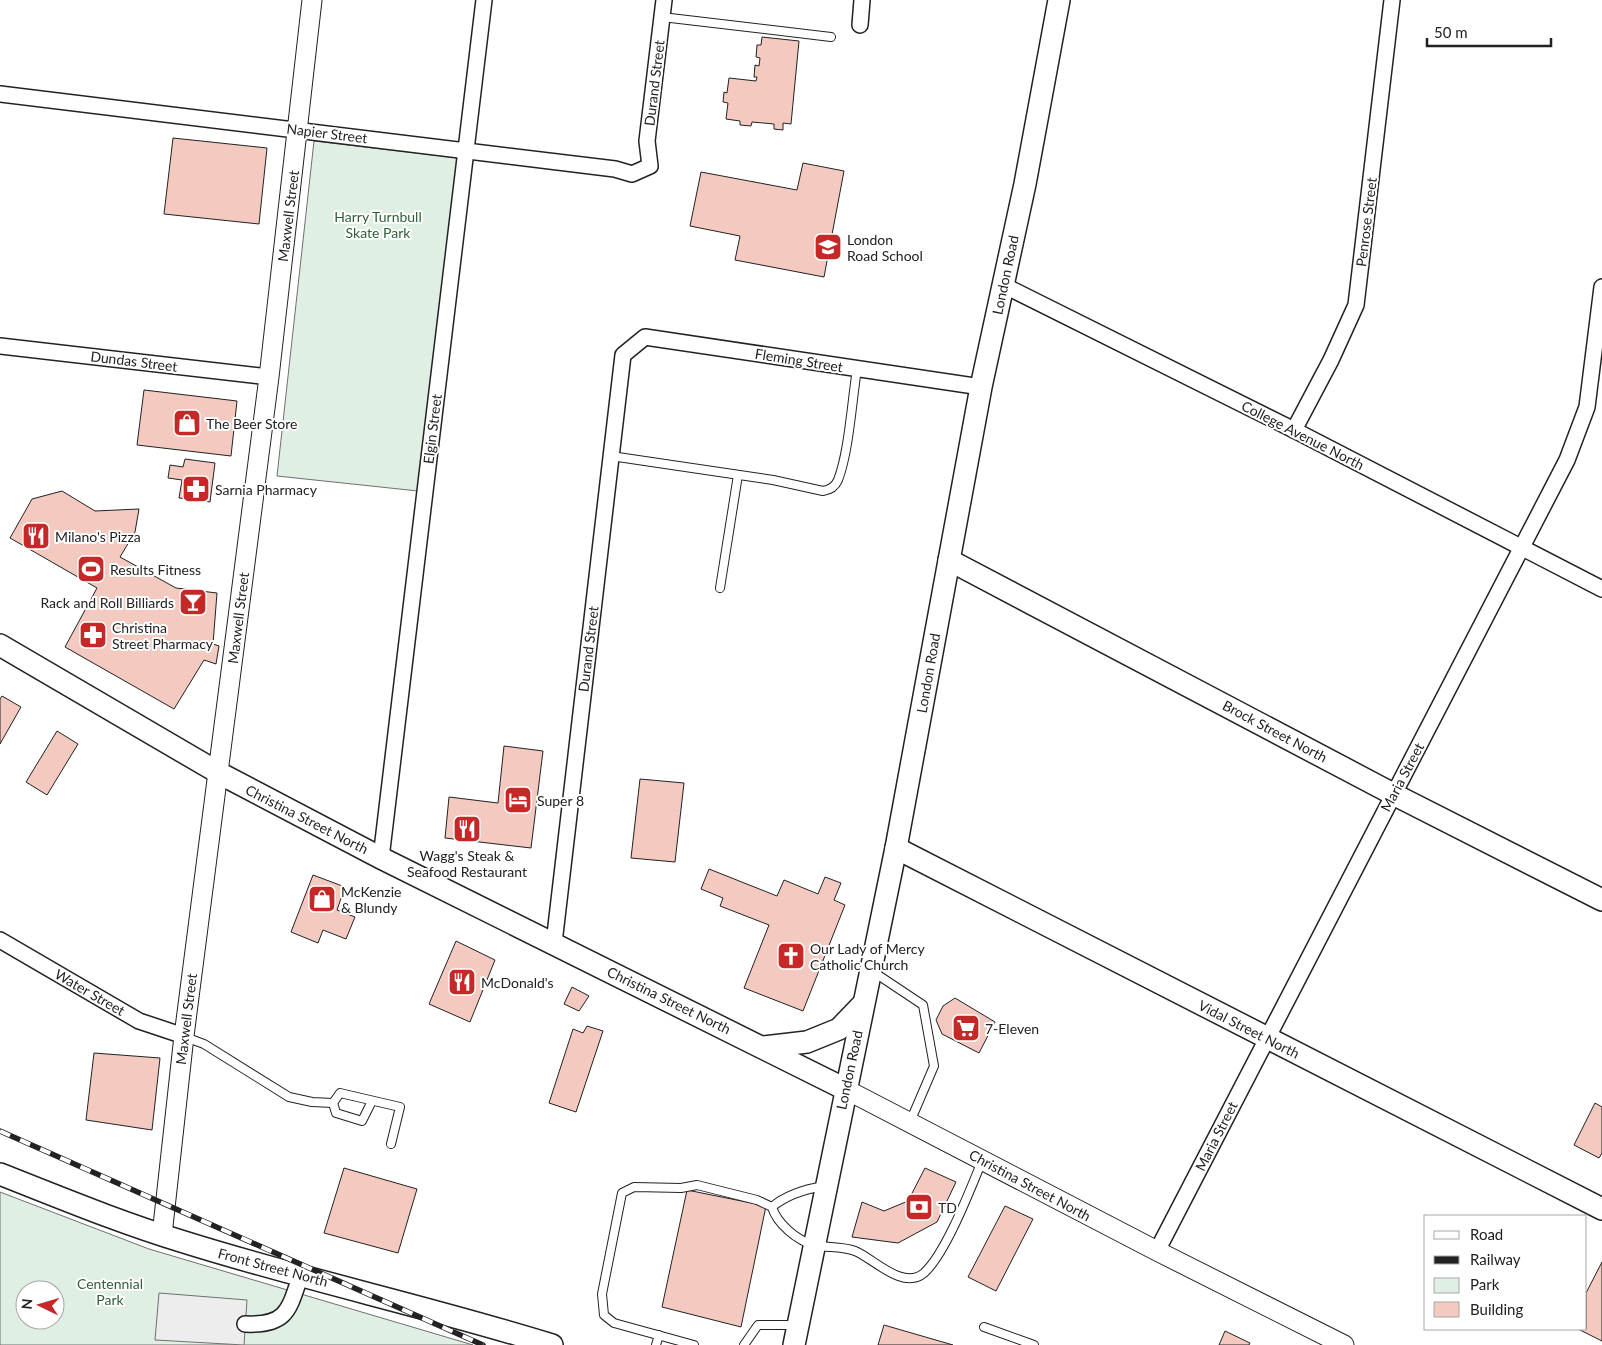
<svg xmlns="http://www.w3.org/2000/svg" width="1602" height="1345" font-family="Lato,sans-serif">
  <style>
    .green { fill: #e0efe3; stroke: #6f6f6f; fill-rule: evenodd }
    .parking { fill: #ededed; stroke: #6f6f6f }
    .building { fill: #f3c9c0; stroke: #222 }
    .lines { fill: none; stroke-linecap: round; stroke-linejoin: round }
    .service-casing { stroke: #222; stroke-width: 10 }
    .minor-casing { stroke: #222; stroke-width: 18 }
    .tertiary-casing { stroke: #222; stroke-width: 21 }
    .secondary-casing { stroke: #222; stroke-width: 24 }
    .service { stroke: #fff; stroke-width: 8 }
    .minor { stroke: #fff; stroke-width: 15 }
    .tertiary { stroke: #fff; stroke-width: 19 }
    .secondary { stroke: #fff; stroke-width: 21 }
    .rail-casing { stroke: #222; stroke-width: 5.5 }
    .rail { stroke: #fff; stroke-width: 4; stroke-dasharray: 11; stroke-linecap: butt }
    .labels { text-anchor: middle; dominant-baseline: central; stroke-width: 4; stroke-linejoin: round; paint-order: stroke }
    .street-label { font-size: 14px; fill: #222; stroke: #fff }
    .park-label { font-size: 14px; fill: #2f5e38; stroke: #fff }
    .poi-label { font-size: 14px; fill: #222; stroke: #fff; text-anchor: start }
  </style>
  <rect width="100%" height="100%" fill="#fff"/>
  <!-- green -->
  <g class="green">
    <polygon points="314,141 459,158 418,491 277,476"/>
    <path d="M0,1192l149,57 324,96h-473zM25,1290h30v30h-30z"/>
  </g>
  <!-- parking -->
  <polygon class="parking" points="159,1293 247,1300 244,1345 155,1340"/>
  <!-- building -->
  <g class="building">
    <polygon points="762,37 799,41 791,124 783,123 783,130 774,129 774,124 752,122 751,126 740,125 740,121 726,119 728,103 723,102 724,92 727,93 729,78 756,81 757,77 754,77 755,65 759,66 760,58 756,57 757,45 761,45"/>
    <polygon points="173,138 267,148 259,224 164,214"/>
    <polygon points="803,163 844,171 824,277 735,260 740,236 690,226 701,172 797,190"/>
    <polygon points="144,390 237,401 231,456 137,445"/>
    <polygon points="185,459 215,463 210,502 179,498 182,480 168,478 170,465 183,467"/>
    <polygon points="62,491 95,511 139,509 135,532 120,557 176,588 217,593 213,644 219,646 216,664 204,660 174,709 65,647 97,588 10,538 32,499"/>
    <polygon points="2,696 21,707 0,744 0,699"/>
    <polygon points="57,731 78,744 47,795 26,782"/>
    <polygon points="504,746 543,751 531,848 445,838 449,797 498,803"/>
    <polygon points="640,779 684,783 675,862 631,858"/>
    <polygon points="709,869 777,896 784,880 818,894 825,877 841,883 834,900 845,905 803,1011 744,988 769,925 720,906 723,898 701,889"/>
    <polygon points="313,875 345,887 337,910 355,917 346,939 323,930 318,943 291,932"/>
    <polygon points="456,941 495,960 470,1022 429,1004"/>
    <polygon points="572,987 589,996 579,1011 564,1004"/>
    <polygon points="955,998 995,1022 979,1053 942,1034 936,1020 943,1006"/>
    <polygon points="587,1026 603,1031 576,1112 549,1103 573,1029 583,1033"/>
    <polygon points="94,1053 160,1058 152,1130 86,1120"/>
    <polygon points="1595,1103 1602,1107 1602,1153 1599,1158 1574,1145"/>
    <polygon points="344,1168 417,1189 398,1253 324,1233"/>
    <polygon points="925,1168 956,1182 937,1222 898,1243 852,1237 862,1202 884,1211 908,1201"/>
    <polygon points="687,1190 766,1206 741,1327 662,1307"/>
    <polygon points="1005,1206 1033,1219 996,1291 968,1277"/>
    <polygon points="1602,1262 1602,1341 1578,1329 1586,1329 1586,1293"/>
    <polygon points="884,1325 953,1345 878,1345"/>
    <polygon points="1225,1331 1250,1343 1249,1345 1219,1345"/>
  </g>
  <g class="lines">
    <defs>
      <g id="service">
        <polyline points="662,17 831,37"/>
        <path d="M611,456l162,24 50,11c7,-1 12,-4 15,-11 11,-28 14,-80 19,-111"/>
        <polyline points="720,588 738,475"/>
        <polyline points="872,971 923,1005 934,1066 910,1122"/>
        <polyline points="185,1037 204,1044 289,1097 312,1102 333,1103 340,1093 400,1107 391,1144"/>
        <polyline points="333,1103 336,1113 362,1121 372,1101"/>
        <path d="M824,1186c-18,3 -38,9 -52,21 5,17 25,33 41,38 14,3 29,1 42,6 18,7 48,40 69,22 22,-20 46,-83 58,-112"/>
        <polyline points="984,1327 1034,1345"/>
        <polyline points="656,1345 659,1335"/>
        <polyline points="694,1345 614,1323 604,1315 602,1294 622,1193 634,1187 681,1188 697,1185 757,1200 772,1207"/>
        <polyline points="744,1345 758,1325 795,1325"/>
      </g>
      <g id="minor">
        <polyline points="860,25 862,0"/>
        <polyline points="0,94 615,169 632,174 650,166 647,141 664,0"/>
        <polyline points="1003,285 1294,430 1602,589"/>
        <polyline points="0,346 269,377"/>
        <polyline points="1294,430 1331,360 1356,305 1392,0"/>
        <polyline points="381,858 484,0"/>
        <polyline points="0,940 139,1021 184,1036"/>
        <polyline points="554,943 623,355 645,337 981,387"/>
        <polyline points="1157,1251 1567,460 1587,407 1602,287"/>
        <path d="M245,1324c43,2 44,-15 56,-50"/>
      </g>
      <g id="tertiary">
        <polyline points="845,1089 1157,1251 1344,1345"/>
        <polyline points="162,1235 184,1036 269,377 312,0"/>
      </g>
      <g id="secondary">
        <polyline points="949,560 1393,794 1602,900"/>
        <polyline points="0,645 219,773 381,858 845,1089"/>
        <polyline points="896,848 1602,1209"/>
        <polyline points="764,1047 807,1042 839,1029 863,1004"/>
        <path d="M0,1174c61,24 121,49 184,68 121,38 246,65 368,103"/>
        <polyline points="794,1345 896,848 981,387 1025,184 1059,0"/>
      </g>
    </defs>
    <!-- service casing -->
    <use href="#service" class="service-casing"/>
    <!-- minor casing -->
    <use href="#minor" class="minor-casing"/>
    <!-- tertiary casing -->
    <use href="#tertiary" class="tertiary-casing"/>
    <!-- secondary casing -->
    <use href="#secondary" class="secondary-casing"/>
    <!-- service -->
    <use href="#service" class="service"/>
    <!-- minor -->
    <use href="#minor" class="minor"/>
    <!-- tertiary -->
    <use href="#tertiary" class="tertiary"/>
    <!-- secondary -->
    <use href="#secondary" class="secondary"/>
    <defs>
      <polyline id="rail" points="0,1131 483,1345"/>
    </defs>
    <!-- rail casing -->
    <use href="#rail" class="rail-casing"/>
    <!-- rail -->
    <use href="#rail" class="rail"/>
  </g>
  <!-- icons -->
  <defs>
    <symbol id="school-square" viewBox="-11 -11 22 22"><rect x="-9" y="-9" width="18" height="18" rx="4" fill="#c62828" stroke="#fff"/><path d="M0-5L7-2L0 1L-7-2ZM-4 1L0 2.5L4 1V4Q0 6-4 4Z" fill="#fff"/></symbol>
    <symbol id="shop-square" viewBox="-11 -11 22 22"><rect x="-9" y="-9" width="18" height="18" rx="4" fill="#c62828" stroke="#fff"/><path d="M-5-2.5h2.3a2.7 3.5 0 0 1 5.4 0H5L5.5 6h-11ZM-1.5-2.5h3a1.5 2.3 0 0 0-3 0Z" fill="#fff"/></symbol>
    <symbol id="pharmacy-square" viewBox="-11 -11 22 22"><rect x="-9" y="-9" width="18" height="18" rx="4" fill="#c62828" stroke="#fff"/><path d="M-2-6h4v4h4v4h-4v4h-4v-4h-4v-4h4Z" fill="#fff"/></symbol>
    <symbol id="restaurant-square" viewBox="-11 -11 22 22"><rect x="-9" y="-9" width="18" height="18" rx="4" fill="#c62828" stroke="#fff"/><path d="M-5-6h1v4h1v-4h1v4h1v-4h1v5L-1.5 .5V6h-2V.5L-5-1ZM5-6V6H3V1.5H1.5Q1.5-4 5-6Z" fill="#fff"/></symbol>
    <symbol id="stadium-square" viewBox="-11 -11 22 22"><rect x="-9" y="-9" width="18" height="18" rx="4" fill="#c62828" stroke="#fff"/><path d="M0-5a6.5 5 0 1 0 0 10a6.5 5 0 1 0 0-10ZM-3.5-1.8h7v3.6h-7Z" fill="#fff"/></symbol>
    <symbol id="bar-square" viewBox="-11 -11 22 22"><rect x="-9" y="-9" width="18" height="18" rx="4" fill="#c62828" stroke="#fff"/><path d="M-6-5H6L.8 .8V4.5H3.5V6h-7V4.5H-.8V.8Z" fill="#fff"/></symbol>
    <symbol id="hotel-square" viewBox="-11 -11 22 22"><rect x="-9" y="-9" width="18" height="18" rx="4" fill="#c62828" stroke="#fff"/><path d="M-6-4.5h1.5V1H6V5H4.5V3h-9V5H-6ZM-4 0a1.8 1.8 0 1 1 3.6 0ZM.5 0V-2.5h3Q6-2.5 6 0Z" fill="#fff"/></symbol>
    <symbol id="church-square" viewBox="-11 -11 22 22"><rect x="-9" y="-9" width="18" height="18" rx="4" fill="#c62828" stroke="#fff"/><path d="M-1.2-6h2.4v3.5h3.3v2.4h-3.3V6h-2.4V-.1h-3.3v-2.4h3.3Z" fill="#fff"/></symbol>
    <symbol id="supermarket-square" viewBox="-11 -11 22 22"><rect x="-9" y="-9" width="18" height="18" rx="4" fill="#c62828" stroke="#fff"/><path d="M-6-5.5h2.5l.6 2H6L4.5 2H-2.5L-4.4-4H-6ZM-1.5 3.2a1.3 1.3 0 1 0 .1 0ZM3 3.2a1.3 1.3 0 1 0 .1 0Z" fill="#fff"/></symbol>
    <symbol id="bank-square" viewBox="-11 -11 22 22"><rect x="-9" y="-9" width="18" height="18" rx="4" fill="#c62828" stroke="#fff"/><path d="M-6-4H6V4H-6ZM0-2.3a2.3 2.3 0 1 0 0 4.6a2.3 2.3 0 1 0 0-4.6Z" fill="#fff"/></symbol>
  </defs>
  <g fill-rule="evenodd">
    <use href="#school-square" x="812" y="231" width="32" height="32"/>
    <use href="#shop-square" x="171" y="407" width="32" height="32"/>
    <use href="#pharmacy-square" x="180" y="473" width="32" height="32"/>
    <use href="#restaurant-square" x="20" y="520" width="32" height="32"/>
    <use href="#stadium-square" x="75" y="553" width="32" height="32"/>
    <use href="#bar-square" x="177" y="586" width="32" height="32"/>
    <use href="#pharmacy-square" x="77" y="619" width="32" height="32"/>
    <use href="#hotel-square" x="502" y="784" width="32" height="32"/>
    <use href="#restaurant-square" x="451" y="813" width="32" height="32"/>
    <use href="#shop-square" x="306" y="883" width="32" height="32"/>
    <use href="#church-square" x="775" y="940" width="32" height="32"/>
    <use href="#restaurant-square" x="446" y="966" width="32" height="32"/>
    <use href="#supermarket-square" x="950" y="1012" width="32" height="32"/>
    <use href="#bank-square" x="903" y="1191" width="32" height="32"/>
  </g>
  <g class="labels">
    <!-- street labels -->
    <g class="street-label">
      <text transform="translate(654 83) rotate(-83)">Durand Street</text>
      <text transform="translate(327 133) rotate(7)">Napier Street</text>
      <text transform="translate(288 216) rotate(-83)">Maxwell Street</text>
      <text transform="translate(1366 222) rotate(-83)">Penrose Street</text>
      <text transform="translate(1005 275) rotate(-78)">London Road</text>
      <text transform="translate(799 360) rotate(9)">Fleming Street</text>
      <text transform="translate(134 361) rotate(7)">Dundas Street</text>
      <text transform="translate(432 429) rotate(-83)">Elgin Street</text>
      <text transform="translate(1303 435) rotate(27)">College Avenue North</text>
      <text transform="translate(238 618) rotate(-83)">Maxwell Street</text>
      <text transform="translate(588 649) rotate(-83)">Durand Street</text>
      <text transform="translate(928 673) rotate(-80)">London Road</text>
      <text transform="translate(1275 731) rotate(28)">Brock Street North</text>
      <text transform="translate(1402 777) rotate(-62)">Maria Street</text>
      <text transform="translate(307 819) rotate(27)">Christina Street North</text>
      <text transform="translate(90 992) rotate(30)">Water Street</text>
      <text transform="translate(669 1000) rotate(26)">Christina Street North</text>
      <text transform="translate(186 1019) rotate(-83)">Maxwell Street</text>
      <text transform="translate(1249 1029) rotate(27)">Vidal Street North</text>
      <text transform="translate(849 1070) rotate(-78)">London Road</text>
      <text transform="translate(1216 1136) rotate(-63)">Maria Street</text>
      <text transform="translate(1030 1185) rotate(28)">Christina Street North</text>
      <text transform="translate(273 1267) rotate(15)">Front Street North</text>
    </g>
    <!-- park labels -->
    <g class="park-label">
      <text x="378" y="216">Harry Turnbull<tspan x="378" dy="16">Skate Park</tspan></text>
      <text x="110" y="1283">Centennial<tspan x="110" dy="16">Park</tspan></text>
    </g>
    <!-- poi labels -->
    <g class="poi-label">
      <text x="847" y="239">London<tspan x="847" dy="16">Road School</tspan></text>
      <text x="206" y="423">The Beer Store</text>
      <text x="215" y="489">Sarnia Pharmacy</text>
      <text x="55" y="536">Milano's Pizza</text>
      <text x="110" y="569">Results Fitness</text>
      <text x="174" y="602" text-anchor="end">Rack and Roll Billiards</text>
      <text x="112" y="627">Christina<tspan x="112" dy="16">Street Pharmacy</tspan></text>
      <text x="537" y="800">Super 8</text>
      <text x="467" y="855" text-anchor="middle">Wagg's Steak &amp;<tspan x="467" dy="16">Seafood Restaurant</tspan></text>
      <text x="341" y="891">McKenzie<tspan x="341" dy="16">&amp; Blundy</tspan></text>
      <text x="810" y="948">Our Lady of Mercy<tspan x="810" dy="16">Catholic Church</tspan></text>
      <text x="481" y="982">McDonald's</text>
      <text x="985" y="1028">7-Eleven</text>
      <text x="938" y="1207">TD</text>
    </g>
  </g>
  <!-- legend -->
  <rect x="1424" y="1215" width="162" height="115" fill="#ffffff" stroke="#a7a7a7"/>
  <rect x="1434" y="1231" width="25" height="8" fill="#ffffff" stroke="#a7a7a7"/>
  <text x="1470" y="1240" font-size="15" fill="#222222">Road</text>
  <rect x="1434" y="1256" width="25" height="8" fill="#222222" stroke="#a7a7a7"/>
  <text x="1470" y="1265" font-size="15" fill="#222222">Railway</text>
  <rect x="1434" y="1278" width="25" height="15" fill="#e0efe3" stroke="#a7a7a7"/>
  <text x="1470" y="1290" font-size="15" fill="#222222">Park</text>
  <rect x="1434" y="1302" width="25" height="15" fill="#f3c9c0" stroke="#a7a7a7"/>
  <text x="1470" y="1315" font-size="15" fill="#222222">Building</text>
  <!-- north arrow -->
  <g transform="translate(40 1305) rotate(275)"><circle r="24" fill="#ffffff" stroke="#a7a7a7"/>
  <path d="M0-4L9 19L0 12L-9 19Z" fill="#c62828"/>
  <text y="-8" font-size="14" font-weight="bold" text-anchor="middle" fill="#222222">N</text>
  </g>
  <!-- scale -->
  <path d="M1427 38v8h124v-8" fill="none" stroke="#222222" stroke-width="2.5"/>
  <text x="1434" y="38" font-size="15" fill="#222222" stroke="#ffffff" stroke-width="4" paint-order="stroke">50 m</text>
</svg>
